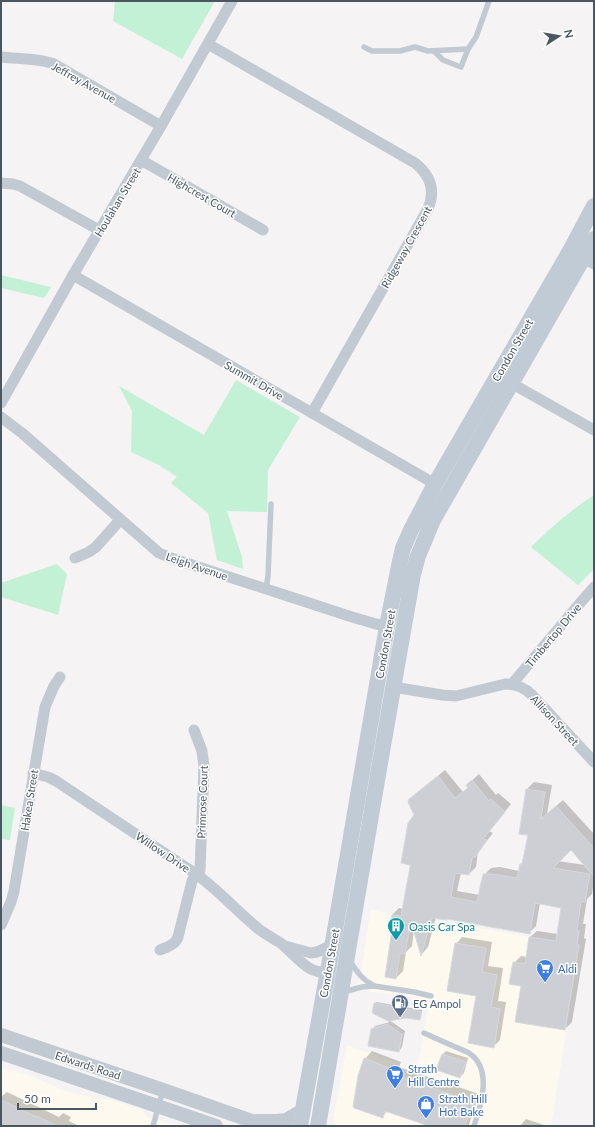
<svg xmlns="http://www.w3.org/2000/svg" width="595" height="1127" font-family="Lato,sans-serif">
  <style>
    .commercial { fill: #fdf9ef }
    .green { fill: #c3f1d5 }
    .shadow { fill: #0003; fill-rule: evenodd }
    .building { fill: #cdcfd5; stroke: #d7d9de }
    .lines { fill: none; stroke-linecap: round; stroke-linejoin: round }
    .service { stroke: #c1cad2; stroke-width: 5.5 }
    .minor { stroke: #c1cad2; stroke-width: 11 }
    .tertiary { stroke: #c1cad2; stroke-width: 14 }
    .secondary { stroke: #c1cbd6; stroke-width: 16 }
    .labels { text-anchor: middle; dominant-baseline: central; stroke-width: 3; stroke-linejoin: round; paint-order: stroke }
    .street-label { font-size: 11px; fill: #4a5661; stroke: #fff }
    .culture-label { font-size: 11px; fill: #0d838f; stroke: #fff; text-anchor: start }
    .shop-label { font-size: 11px; fill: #366cbe; stroke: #fff; text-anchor: start }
    .service-label { font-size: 11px; fill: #4e5e75; stroke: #fff; text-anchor: start }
  </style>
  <rect width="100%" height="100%" fill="#f5f3f3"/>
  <!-- commercial -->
  <g class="commercial">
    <polygon points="371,910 580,945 551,1126 336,1126 333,1123 347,1045 417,1070 429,1003 421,999 367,991 362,990 358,992 355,995 361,970"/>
    <polygon points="1,1068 15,1071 32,1076 51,1085 66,1091 81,1095 111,1100 119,1102 142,1110 147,1117 164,1122 189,1126 1,1126"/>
  </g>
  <!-- green -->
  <g class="green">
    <polygon points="115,1 215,1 182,59 113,21"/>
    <polygon points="1,275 51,287 44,298 1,288"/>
    <polygon points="236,380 300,417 268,470 267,512 227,511 242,557 243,569 217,560 208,513 171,483 177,477 159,465 131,452 132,411 119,386 204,435"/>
    <path d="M594,495v74l-16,16 -47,-38c19,-19 40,-37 63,-52z"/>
    <polygon points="57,564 67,574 58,615 1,597 1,583"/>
    <polygon points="1,805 15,808 10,840 1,839"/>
  </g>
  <!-- shadow -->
  <g class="shadow">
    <path d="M445,770l18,22 6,-5 -2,-2 12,-11 17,21 2,-2 13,11 -22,27 4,2 -15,19 -2,15 -7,7 -8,-1 -4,18 23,4 4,-20 7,-7 9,-1 19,4 1,-6 4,-4 5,-27 -2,-45 7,-7 18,3 -5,29 16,-14 31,34v47l-2,13 -5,5 -4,25h3l-2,14 2,1 -14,83 -7,7 -43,-44 -8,-22 7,-7 6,1 3,-20 7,-6 21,3 4,-27 -22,-4 -4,23 -7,7 -82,-15 -11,-1 -8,30 -6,7 -8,-24 -2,16 -6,6 -3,19 -7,7 -2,-56h-3l1,-7 7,-7 5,1 7,-45 4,-49 -5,-16 8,-7zM571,849l14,16 -27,-4z"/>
    <polygon points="462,937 492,942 488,966 503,968 498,1001 506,1002 500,1040 493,1047 477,995 456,944"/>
    <polygon points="376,1002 422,1010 421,1018 419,1019 406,1017 389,1020 405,1031 402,1047 399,1051 372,1030 375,1026 390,1022 373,1012 375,1004"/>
    <polygon points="372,1051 401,1062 399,1067 479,1094 469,1125 471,1126 431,1126 388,1111 382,1116 365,1059"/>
    <polygon points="446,1051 468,1058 464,1073 460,1077 442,1055"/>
    <polygon points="7,1092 59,1117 63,1113 71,1117 69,1121 79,1126 1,1126 1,1097"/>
    <polygon points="526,1119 547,1126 520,1126"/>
  </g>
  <!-- building -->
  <g class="building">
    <polygon points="438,776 455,798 468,788 466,785 472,780 489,801 491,799 505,812 483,839 487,840 476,856 472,858 469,875 455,873 451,897 477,902 483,874 492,874 517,878 520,864 522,864 528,835 519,834 526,789 545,792 541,819 556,806 594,848 594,877 571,850 553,868 590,874 585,902 581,902 577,930 579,931 577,945 579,945 565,1030 515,1022 521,986 509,984 513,962 525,964 529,937 556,941 561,908 535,903 530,934 447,919 447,920 432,918 427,934 427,935 421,956 412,925 410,925 405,954 400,953 396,979 385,977 393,923 390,922 392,915 401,916 410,867 410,865 401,863 408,823 414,815 408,802 409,799"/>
    <polygon points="455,943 486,948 482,972 497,975 491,1007 500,1009 494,1048 468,1043 476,996 447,991"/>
    <polygon points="374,1003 421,1012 420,1020 406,1018 388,1021 372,1013"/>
    <polygon points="387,1024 402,1034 399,1052 368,1046 371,1029"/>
    <polygon points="442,1054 466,1062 460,1078 436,1070"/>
    <polygon points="364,1058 394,1070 392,1074 473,1102 465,1126 429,1126 385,1111 383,1118 354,1108 354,1107 353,1107 358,1076"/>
    <polygon points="1,1100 36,1117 36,1116 57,1126 1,1126"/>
  </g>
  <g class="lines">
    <!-- service -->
    <g class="service">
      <polyline points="364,47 372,51 400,51 415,47 428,51 468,49"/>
      <polyline points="434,51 443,60 461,67 468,49 476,37 489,1"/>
      <polyline points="266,589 268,576 271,504"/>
      <path d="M349,960c7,10 13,20 24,25"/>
      <polyline points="343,992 362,987 374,986 414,992 431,996"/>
      <path d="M424,1033c11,5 22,10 34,15 4,2 8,3 11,5 24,16 12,52 5,73"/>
      <polyline points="153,1126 163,1090"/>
    </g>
    <!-- minor -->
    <g class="minor">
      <path d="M208,44l207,119c15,12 21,27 13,46l-116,204"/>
      <path d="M1,57c17,2 37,1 53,7l107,62"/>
      <polyline points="141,160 263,230"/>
      <polyline points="1,183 13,184 20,186 99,230"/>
      <polyline points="583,258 594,264"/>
      <polyline points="73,275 435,484"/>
      <polyline points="511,383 594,430"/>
      <polyline points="1,403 73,275 161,126 232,1"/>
      <polyline points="1,417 22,433 159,553 171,558 352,617 376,624 387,626"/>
      <polyline points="75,558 89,552 96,547 120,520"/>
      <polyline points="512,684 581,602 594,587"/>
      <path d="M393,687l49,8 14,1 49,-12c11,0 19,3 27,11l62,67"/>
      <polyline points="194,730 202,751 204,766 200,870 198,876"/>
      <path d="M33,773l15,4 8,4 140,93c21,15 38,34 58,51 8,8 19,13 28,19 12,10 28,33 46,27"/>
      <polyline points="1,925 11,902 14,891 45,707 54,686 60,677"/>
      <polyline points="285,946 311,953 317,952 332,945"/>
      <path d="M160,950c7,-3 15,-5 18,-13l14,-56 4,-7"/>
    </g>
    <!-- tertiary -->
    <g class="tertiary">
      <polyline points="1,1035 163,1090 266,1126"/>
      <polyline points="1,1053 216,1126"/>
      <polyline points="257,1121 278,1121 286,1120 303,1110"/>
    </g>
    <!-- secondary -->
    <g class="secondary">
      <polyline points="300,1126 328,971 387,626 399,566 403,548 411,530 435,484 570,251 594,206"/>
      <polyline points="318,1126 380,763 413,574 418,556 433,520 594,239"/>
    </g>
  </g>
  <!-- icons -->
  <defs>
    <symbol id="building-pin" viewBox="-11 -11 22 30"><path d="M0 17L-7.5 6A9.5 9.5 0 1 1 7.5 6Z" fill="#0f9aa8" stroke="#fff"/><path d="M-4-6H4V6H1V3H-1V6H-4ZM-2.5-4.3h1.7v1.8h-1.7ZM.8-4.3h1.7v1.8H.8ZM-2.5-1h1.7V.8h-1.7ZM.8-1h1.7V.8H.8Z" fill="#fff"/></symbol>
    <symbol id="supermarket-pin" viewBox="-11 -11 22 30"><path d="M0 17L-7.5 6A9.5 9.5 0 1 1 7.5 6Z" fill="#3f7fe0" stroke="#fff"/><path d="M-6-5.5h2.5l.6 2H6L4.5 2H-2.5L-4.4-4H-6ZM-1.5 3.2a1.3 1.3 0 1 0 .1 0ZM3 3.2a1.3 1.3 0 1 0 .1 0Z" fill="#fff"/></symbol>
    <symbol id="fuel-pin" viewBox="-11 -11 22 30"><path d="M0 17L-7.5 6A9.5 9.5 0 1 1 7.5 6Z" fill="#5c6f8a" stroke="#fff"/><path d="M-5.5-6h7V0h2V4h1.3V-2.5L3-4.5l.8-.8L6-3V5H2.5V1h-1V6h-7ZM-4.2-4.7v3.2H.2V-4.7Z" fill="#fff"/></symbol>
    <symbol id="shop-pin" viewBox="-11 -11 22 30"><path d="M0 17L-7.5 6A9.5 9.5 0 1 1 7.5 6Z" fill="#3f7fe0" stroke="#fff"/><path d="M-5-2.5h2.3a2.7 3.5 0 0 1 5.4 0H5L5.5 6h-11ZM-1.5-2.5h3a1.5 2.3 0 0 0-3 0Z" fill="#fff"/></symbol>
  </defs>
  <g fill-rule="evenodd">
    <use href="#building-pin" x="386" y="916" width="20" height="27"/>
    <use href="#supermarket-pin" x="535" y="958" width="20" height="27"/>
    <use href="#fuel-pin" x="390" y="993" width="20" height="27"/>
    <use href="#supermarket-pin" x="385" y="1064" width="20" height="27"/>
    <use href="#shop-pin" x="416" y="1094" width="20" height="27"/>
  </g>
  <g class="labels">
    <!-- street labels -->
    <g class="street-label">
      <text transform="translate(84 82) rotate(29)">Jeffrey Avenue</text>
      <text transform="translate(202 195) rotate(30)">Highcrest Court</text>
      <text transform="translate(117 202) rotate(-59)">Houlahan Street</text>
      <text transform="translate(406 247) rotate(-61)">Ridgeway Crescent</text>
      <text transform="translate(512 350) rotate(-60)">Condon Street</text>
      <text transform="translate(254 380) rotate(30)">Summit Drive</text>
      <text transform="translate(197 566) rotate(19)">Leigh Avenue</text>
      <text transform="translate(553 635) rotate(-50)">Timbertop Drive</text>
      <text transform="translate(385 644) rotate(-80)">Condon Street</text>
      <text transform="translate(555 720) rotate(47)">Allison Street</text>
      <text transform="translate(29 800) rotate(-81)">Hakea Street</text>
      <text transform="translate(202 802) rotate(-88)">Primrose Court</text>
      <text transform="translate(163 852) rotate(34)">Willow Drive</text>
      <text transform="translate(329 963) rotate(-80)">Condon Street</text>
      <text transform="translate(88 1065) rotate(18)">Edwards Road</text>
    </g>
    <!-- culture labels -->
    <g class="culture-label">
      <text x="409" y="926">Oasis Car Spa</text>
    </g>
    <!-- shop labels -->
    <g class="shop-label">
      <text x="558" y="968">Aldi</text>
      <text x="408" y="1068">Strath<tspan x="408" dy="13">Hill Centre</tspan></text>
      <text x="439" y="1098">Strath Hill<tspan x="439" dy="13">Hot Bake</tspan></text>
    </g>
    <!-- service labels -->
    <g class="service-label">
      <text x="413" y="1003">EG Ampol</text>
    </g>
  </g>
  <!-- border -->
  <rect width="595" height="1127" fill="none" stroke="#4a5661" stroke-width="4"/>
  <!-- north arrow -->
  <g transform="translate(559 36) rotate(78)" stroke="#ffffff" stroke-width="3" paint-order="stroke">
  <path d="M0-3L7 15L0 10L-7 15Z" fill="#4a5661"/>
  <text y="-6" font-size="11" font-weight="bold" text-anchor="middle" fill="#4a5661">N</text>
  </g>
  <!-- scale -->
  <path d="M18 1103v6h78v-6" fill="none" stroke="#4a5661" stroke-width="2"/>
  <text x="24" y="1103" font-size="12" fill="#4a5661" stroke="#ffffff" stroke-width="3" paint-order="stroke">50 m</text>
</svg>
